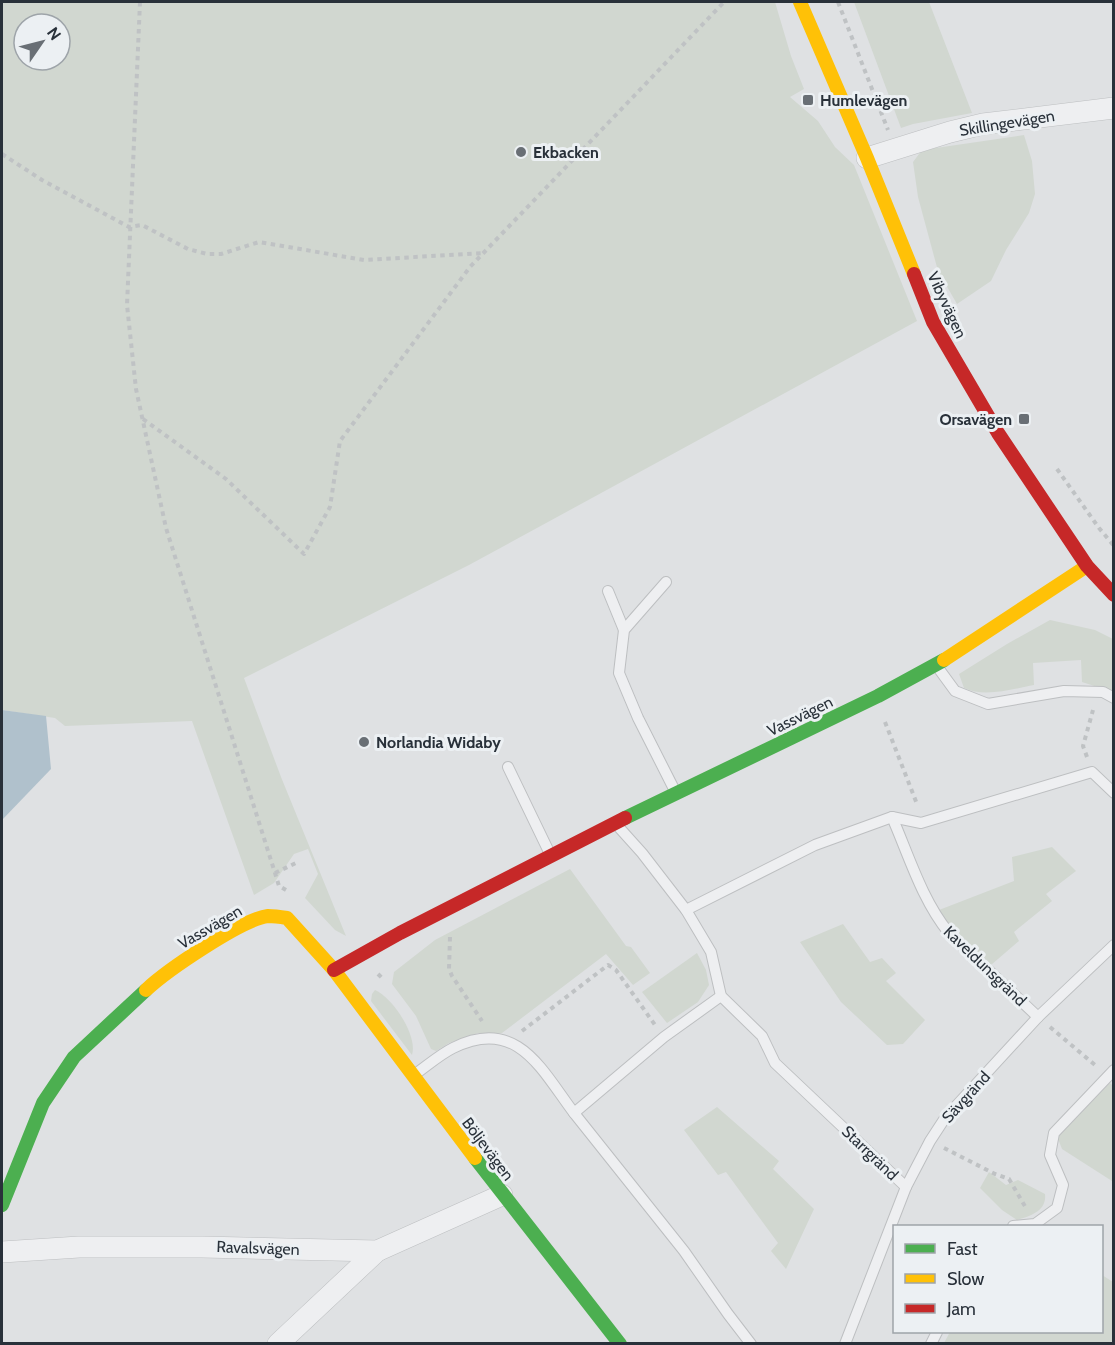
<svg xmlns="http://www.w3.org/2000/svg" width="1115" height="1345" font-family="Cabin,sans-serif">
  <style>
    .green { fill: #d1d7d0; fill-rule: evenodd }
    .water { fill: #b0c1cc }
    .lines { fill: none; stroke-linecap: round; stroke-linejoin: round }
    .lane-casing { stroke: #bdbfc1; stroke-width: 12 }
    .street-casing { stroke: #bdbfc1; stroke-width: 22 }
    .path { stroke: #bfc2c4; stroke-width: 4; stroke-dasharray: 4.5 4.5; stroke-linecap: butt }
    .lane { stroke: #eeeff1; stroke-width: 10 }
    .street { stroke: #eeeff1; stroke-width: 21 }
    .fast { stroke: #4caf50; stroke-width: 14 }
    .slow { stroke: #ffc107; stroke-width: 14 }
    .jam { stroke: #c62828; stroke-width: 14 }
    .poi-dot { fill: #696f75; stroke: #ecf0f3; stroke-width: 2 }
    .labels { text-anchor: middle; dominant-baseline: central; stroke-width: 6; stroke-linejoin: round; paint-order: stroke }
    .poi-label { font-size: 16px; font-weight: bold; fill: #29313a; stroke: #ecf0f3; text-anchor: start }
    .street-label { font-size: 16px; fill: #29313a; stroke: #ecf0f3 }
  </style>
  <rect width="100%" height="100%" fill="#dfe1e3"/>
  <!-- green -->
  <g class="green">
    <path d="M2,2h773l16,54 13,33 -14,8 28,24 17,26 19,18 63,156 -448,244 -225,113 37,99 65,159 -11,-6 -30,-32 13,-24 -10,-25 -14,5 -20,29 -20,12 -62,-174 -127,5 -10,-8 -53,-8zM24,24h36v36h-36z"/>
    <polygon points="854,2 929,2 972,113 913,124 901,128"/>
    <polygon points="1024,135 1032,161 1035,194 1029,213 1006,250 991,281 957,304 938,271 918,197 913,162 922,150"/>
    <path d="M1050,620l45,10 18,9v53l-31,-10 -1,-22 -48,3 1,22c-21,4 -50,13 -70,3l-5,-14 48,-30z"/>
    <polygon points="1052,847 1076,871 1046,894 1052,901 1014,932 1019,941 991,965 947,922 939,910 1014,881 1012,857"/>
    <polygon points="570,869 626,946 631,947 650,973 633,985 606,954 502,1033 478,1033 449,1043 436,1051 431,1049 416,1016 392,984 394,972 435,940"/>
    <polygon points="843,924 870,962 882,958 896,973 886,981 925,1020 903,1044 887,1045 841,1002 800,942"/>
    <polygon points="697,953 706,970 709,985 698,1002 667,1023 642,992"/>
    <path d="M375,990c18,8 43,46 37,65l-41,-54 1,-7z"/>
    <polygon points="1110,1083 1113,1086 1112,1181 1062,1149 1057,1136"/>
    <polygon points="717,1107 779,1161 773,1169 814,1209 786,1269 771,1251 778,1243 726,1172 718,1175 684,1130"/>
    <path d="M989,1172l17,13 12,-5 27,14c2,17 -15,22 -28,26l-15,-10 -22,-22z"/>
    <polygon points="1102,1275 1113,1282 1113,1343 944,1343 950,1332 1102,1332"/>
  </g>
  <!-- water -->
  <polygon class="water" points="2,710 46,716 51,769 2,820"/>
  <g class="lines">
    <defs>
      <g id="lane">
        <polyline points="666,582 624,630 619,673 638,718 676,793"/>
        <polyline points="608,591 624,630"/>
        <polyline points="936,665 955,691 988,704 1064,691 1103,692 1114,698"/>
        <polyline points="508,767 551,856"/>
        <path d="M892,817c17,39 30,83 57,116l89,84 76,-72"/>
        <polyline points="615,823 642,853 686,910 711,952 721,996 762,1036 775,1063 906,1187 845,1344"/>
        <polyline points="686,910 815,845 892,817 921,823 1092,772 1114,793"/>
        <polyline points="721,996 664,1037 574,1113 684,1251 728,1314 751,1344"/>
        <path d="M414,1075c13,-9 25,-20 39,-27 64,-32 88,21 121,65"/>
        <polyline points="906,1187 930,1141 945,1118 1038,1017"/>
        <polyline points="1013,1226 1035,1224 1057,1208 1063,1185 1050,1155 1054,1133 1114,1070"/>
        <polyline points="931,1344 937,1332"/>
      </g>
      <g id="street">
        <polyline points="867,158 950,132 983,124 1114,108"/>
        <polyline points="2,1252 79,1247 202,1247 377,1251 502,1195"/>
        <polyline points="278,1344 377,1251"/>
      </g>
    </defs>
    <!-- lane casing -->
    <use href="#lane" class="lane-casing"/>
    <!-- street casing -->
    <use href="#street" class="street-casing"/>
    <!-- path -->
    <g class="path">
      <polyline points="140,2 127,305 136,389 166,528 275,873 279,886 286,890"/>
      <polyline points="838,2 888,130"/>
      <polyline points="2,154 42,180 129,227 142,225 188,249 207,254 221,254 259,242 364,260 484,253"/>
      <polyline points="143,419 226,479 304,554 330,507 340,441 470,267 724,2"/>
      <polyline points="1057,469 1099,528 1114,546"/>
      <polyline points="885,722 917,804"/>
      <polyline points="1087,757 1083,746 1093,710"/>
      <polyline points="275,873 298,862"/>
      <polyline points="450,937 449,969 452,976 482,1021"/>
      <polyline points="378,974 384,980"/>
      <polyline points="1050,1027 1095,1065"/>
      <polyline points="522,1031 608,965 616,970 655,1025"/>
      <polyline points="944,1148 995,1174 1009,1179 1026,1208"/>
    </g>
    <!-- lane -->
    <use href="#lane" class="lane"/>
    <!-- street -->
    <use href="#street" class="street"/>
    <!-- fast -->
    <g class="fast">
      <polyline points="625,818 878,696 944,660"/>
      <polyline points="475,1158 620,1344"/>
      <polyline points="2,1205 43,1103 74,1057 146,990"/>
    </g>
    <!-- slow -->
    <g class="slow">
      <polyline points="800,2 867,158 914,274"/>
      <polyline points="944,660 1087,566"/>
      <path d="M146,990c20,-19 96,-71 122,-74 6,0 13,1 19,2l47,52 141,188"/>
    </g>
    <!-- jam -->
    <g class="jam">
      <polyline points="914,274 933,322 998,433 1087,566 1114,595"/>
      <polyline points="334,970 400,933 625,818"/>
    </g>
  </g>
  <!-- markers -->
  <g class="poi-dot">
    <rect x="802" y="94" width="12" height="12" rx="3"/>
    <circle cx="521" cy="152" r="6"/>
    <rect x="1018" y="413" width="12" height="12" rx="3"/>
    <circle cx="364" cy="742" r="6"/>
  </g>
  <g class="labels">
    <!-- poi labels -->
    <g class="poi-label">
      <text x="820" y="100">Humlevägen</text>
      <text x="533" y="152">Ekbacken</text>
      <text x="1012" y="419" text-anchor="end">Orsavägen</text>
      <text x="376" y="742">Norlandia Widaby</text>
    </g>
    <!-- street labels -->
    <g class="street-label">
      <text transform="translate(1007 123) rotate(-9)">Skillingevägen</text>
      <text transform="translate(947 305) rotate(65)">Vibyvägen</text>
      <text transform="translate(800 716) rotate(-26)">Vassvägen</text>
      <text transform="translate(210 927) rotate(-30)">Vassvägen</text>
      <text transform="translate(985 966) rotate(44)">Kaveldunsgränd</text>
      <text transform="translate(966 1097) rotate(-48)">Sävgränd</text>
      <text transform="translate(488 1149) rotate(53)">Böljevägen</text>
      <text transform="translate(870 1153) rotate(44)">Starrgränd</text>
      <text transform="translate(258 1248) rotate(2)">Ravalsvägen</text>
    </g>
  </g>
  <!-- border -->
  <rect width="1115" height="1345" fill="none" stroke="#29313a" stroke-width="6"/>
  <!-- legend -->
  <rect x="893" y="1225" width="210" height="108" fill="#ecf0f3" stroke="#9ea4a9" stroke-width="1.5"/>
  <rect x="905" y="1244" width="30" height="9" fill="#4caf50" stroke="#9ea4a9" stroke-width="1.5"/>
  <text x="947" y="1255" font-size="18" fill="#29313a">Fast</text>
  <rect x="905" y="1274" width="30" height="9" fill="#ffc107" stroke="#9ea4a9" stroke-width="1.5"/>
  <text x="947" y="1285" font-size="18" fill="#29313a">Slow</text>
  <rect x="905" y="1304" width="30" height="9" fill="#c62828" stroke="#9ea4a9" stroke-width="1.5"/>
  <text x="947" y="1315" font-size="18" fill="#29313a">Jam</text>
  <!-- north arrow -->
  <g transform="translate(42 42) rotate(55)"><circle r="28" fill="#ecf0f3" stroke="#9ea4a9" stroke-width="1.5"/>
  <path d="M0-4.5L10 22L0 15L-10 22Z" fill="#696f75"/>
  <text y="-9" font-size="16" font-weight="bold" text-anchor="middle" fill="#29313a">N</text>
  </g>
</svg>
